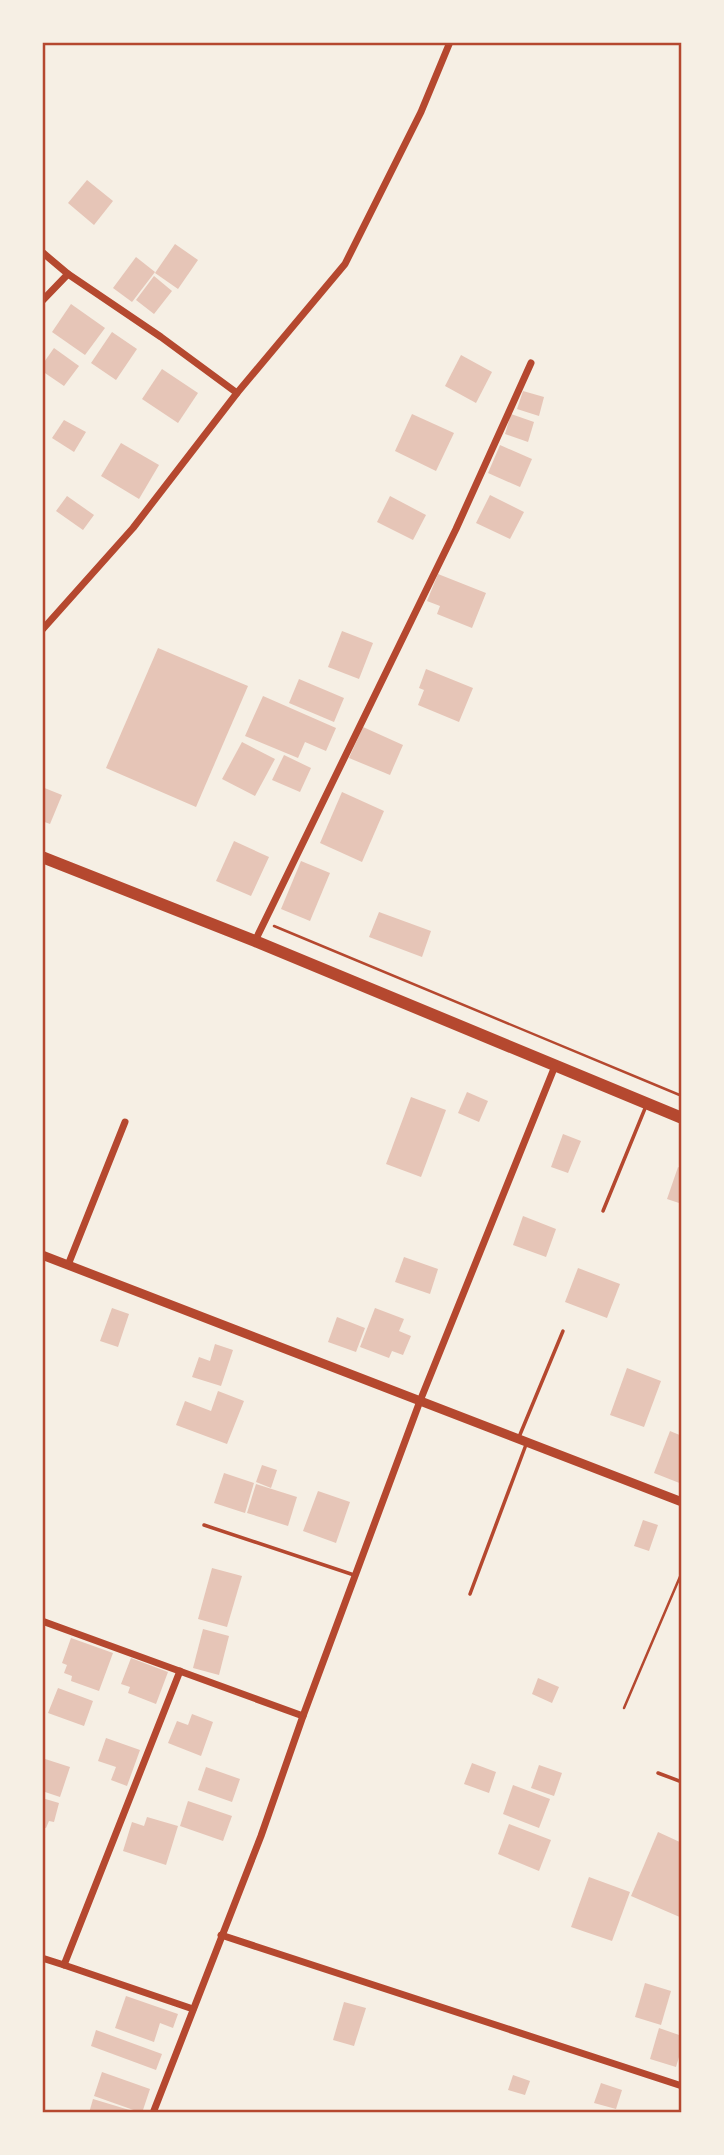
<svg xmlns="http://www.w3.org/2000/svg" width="724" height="2155" font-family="Cabin,sans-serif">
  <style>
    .building { fill: #e6c5b7 }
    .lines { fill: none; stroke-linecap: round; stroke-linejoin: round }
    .path { stroke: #b5482f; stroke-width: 2.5 }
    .service { stroke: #b5482f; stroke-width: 3.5 }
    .minor { stroke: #b5482f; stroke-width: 7 }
    .tertiary { stroke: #b5482f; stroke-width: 9 }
    .trunk { stroke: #b5482f; stroke-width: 12 }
    .neatline { fill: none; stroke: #b5482f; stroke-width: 2.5 }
  </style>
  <rect width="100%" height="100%" fill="#f6efe4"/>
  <!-- building -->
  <g class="building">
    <polygon points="87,180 113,201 94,225 68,203"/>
    <polygon points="175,244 198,260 178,289 155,273"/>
    <polygon points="136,257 155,272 132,302 113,288"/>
    <polygon points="154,276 172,291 154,314 136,300"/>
    <polygon points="71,304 105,328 85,355 52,332"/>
    <polygon points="112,332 137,349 116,380 91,363"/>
    <polygon points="54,348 79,366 64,386 42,371 42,365"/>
    <polygon points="461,355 492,372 476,403 445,386"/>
    <polygon points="162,369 198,393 178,423 142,399"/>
    <polygon points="523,391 544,397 539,416 517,409"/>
    <polygon points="412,414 454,433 436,471 395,451"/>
    <polygon points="511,414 534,422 528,442 505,434"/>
    <polygon points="64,420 86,432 74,452 52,438"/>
    <polygon points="121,443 159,465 139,499 101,476"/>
    <polygon points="500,445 532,459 520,487 488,473"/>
    <polygon points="490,495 524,512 510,539 476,523"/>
    <polygon points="67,496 94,515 83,530 56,511"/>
    <polygon points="390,496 426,515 413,540 377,522"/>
    <polygon points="438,574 486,593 472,628 437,614 440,606 427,601"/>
    <polygon points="342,631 373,643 359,679 328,667"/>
    <polygon points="158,648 248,686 196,807 106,768"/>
    <polygon points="426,669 473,688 459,722 418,705 424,690 419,688"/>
    <polygon points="299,679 344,698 334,722 289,703"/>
    <polygon points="263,696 336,728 326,751 305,742 298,758 245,736"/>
    <polygon points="363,727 403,745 390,775 349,758"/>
    <polygon points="242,742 275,759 255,796 222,779"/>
    <polygon points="284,755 311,768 300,792 272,780"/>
    <polygon points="42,787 62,795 50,824 42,821"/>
    <polygon points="342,792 384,811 362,862 320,843"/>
    <polygon points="234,841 269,857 251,896 216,881"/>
    <polygon points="301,861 330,873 310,921 281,909"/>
    <polygon points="379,912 431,931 422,957 369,937"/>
    <polygon points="467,1092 488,1101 479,1122 458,1113"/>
    <polygon points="411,1097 446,1110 421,1177 386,1164"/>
    <polygon points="563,1134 581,1141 568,1173 551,1167"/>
    <polygon points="678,1167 682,1169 682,1204 667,1199"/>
    <polygon points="523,1216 556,1229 546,1257 513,1245"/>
    <polygon points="404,1257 438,1269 430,1294 395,1282"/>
    <polygon points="578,1268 620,1284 607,1318 565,1302"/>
    <polygon points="112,1308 129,1314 118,1347 100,1341"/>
    <polygon points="375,1308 404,1319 399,1331 411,1336 403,1355 392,1351 389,1358 360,1347"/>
    <polygon points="337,1317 365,1328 356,1352 328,1342"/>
    <polygon points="215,1344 233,1350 221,1386 192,1377 199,1357 210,1361"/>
    <polygon points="627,1368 661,1381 644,1427 610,1415"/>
    <polygon points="218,1391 244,1401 227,1444 176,1425 185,1401 211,1411"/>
    <polygon points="670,1431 682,1436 682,1484 654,1473"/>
    <polygon points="262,1465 277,1470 271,1488 256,1482"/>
    <polygon points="224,1473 254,1483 245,1513 214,1503"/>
    <polygon points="256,1484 297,1497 288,1526 247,1513"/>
    <polygon points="318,1491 350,1502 336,1543 303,1531"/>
    <polygon points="643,1520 658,1525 649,1551 634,1546"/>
    <polygon points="212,1568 242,1576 227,1627 198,1619"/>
    <polygon points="203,1629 229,1636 219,1675 193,1668"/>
    <polygon points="71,1638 113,1653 99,1691 71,1681 72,1676 64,1673 67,1665 62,1663"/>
    <polygon points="131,1658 168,1672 156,1704 128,1693 130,1687 121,1684"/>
    <polygon points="538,1678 559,1687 552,1703 532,1694"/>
    <polygon points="58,1688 93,1701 84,1726 48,1713"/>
    <polygon points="192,1714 213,1722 201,1756 168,1743 177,1721 188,1725"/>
    <polygon points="106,1738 140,1750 127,1786 111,1780 116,1767 98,1761"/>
    <polygon points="42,1758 70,1767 60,1797 42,1791"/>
    <polygon points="472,1763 496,1772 489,1793 464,1784"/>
    <polygon points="539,1765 562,1773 554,1796 531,1788"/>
    <polygon points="206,1767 240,1779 232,1802 198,1790"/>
    <polygon points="513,1785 550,1799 539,1828 503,1814"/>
    <polygon points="42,1798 59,1803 54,1822 49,1821 46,1828 42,1827"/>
    <polygon points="188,1801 232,1816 223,1841 180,1826"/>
    <polygon points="147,1817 178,1826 166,1865 123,1851 132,1822 144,1826"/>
    <polygon points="509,1824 551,1840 539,1871 498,1854"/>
    <polygon points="658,1832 682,1843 682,1918 631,1896"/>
    <polygon points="589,1877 630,1892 612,1941 571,1927"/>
    <polygon points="645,1983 671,1991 661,2025 635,2017"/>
    <polygon points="126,1996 178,2014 173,2028 160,2023 154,2042 115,2028"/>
    <polygon points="344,2002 366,2008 354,2046 333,2040"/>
    <polygon points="659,2028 682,2036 682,2047 676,2067 650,2059"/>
    <polygon points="96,2030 162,2054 156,2070 91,2046"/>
    <polygon points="102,2072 150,2089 142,2113 94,2096"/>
    <polygon points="513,2075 530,2081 525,2095 508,2090"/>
    <polygon points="601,2083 622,2090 616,2109 594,2103"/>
    <polygon points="93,2099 136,2112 136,2113 89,2113"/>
  </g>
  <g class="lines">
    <!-- path -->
    <g class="path">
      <polyline points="274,926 682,1096"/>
      <polyline points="624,1708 682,1572"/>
    </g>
    <!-- service -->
    <g class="service">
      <polyline points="603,1211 646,1106"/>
      <polyline points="519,1437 563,1331"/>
      <polyline points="204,1525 354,1575"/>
      <polyline points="470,1594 527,1442"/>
      <polyline points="658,1773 682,1782"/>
    </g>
    <!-- minor -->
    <g class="minor">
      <polyline points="42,252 68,274 161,337 237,393"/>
      <polyline points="42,301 68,274"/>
      <polyline points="42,630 133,528 237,393 345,264 421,112 450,42"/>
      <polyline points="255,941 456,529 531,363"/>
      <polyline points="68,1265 125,1122"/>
      <polyline points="42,1621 303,1716"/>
      <polyline points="221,1935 682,2086"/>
      <polyline points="42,1958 64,1965 180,1671"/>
      <polyline points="64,1965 193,2009"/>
      <polyline points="153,2113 261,1836 303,1716 420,1401 555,1066"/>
    </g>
    <!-- tertiary -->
    <polyline class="tertiary" points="42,1255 682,1502"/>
    <!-- trunk -->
    <polyline class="trunk" points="42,857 255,941 682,1118"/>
  </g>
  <!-- border -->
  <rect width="724" height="2155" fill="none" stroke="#f6efe4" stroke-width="88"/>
  <rect x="44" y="44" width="636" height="2067" class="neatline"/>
</svg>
